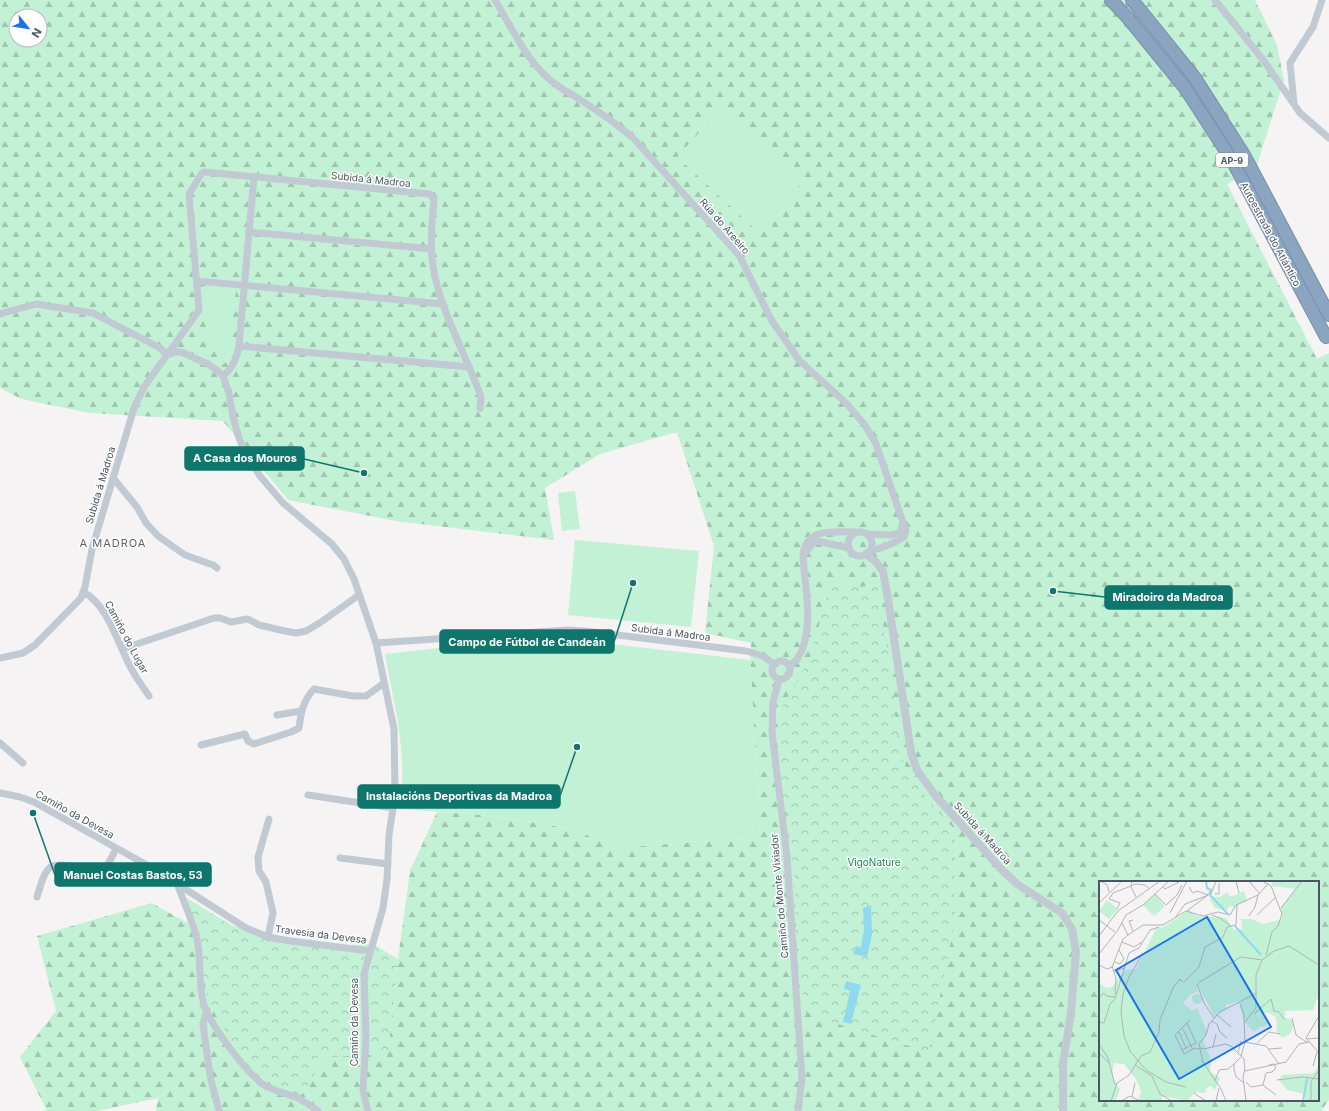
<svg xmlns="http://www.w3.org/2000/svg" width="1329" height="1111" font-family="Inter,sans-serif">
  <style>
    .forest { fill: url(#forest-firs); fill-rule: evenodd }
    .park { fill: url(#park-crowns) }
    .garden { fill: #c3f1d5 }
    .water { fill: #90daee }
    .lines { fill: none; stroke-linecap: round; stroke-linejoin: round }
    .motorway-casing { stroke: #7690ad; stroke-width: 14 }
    .minor { stroke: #c1cad2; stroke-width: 7 }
    .tertiary { stroke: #c1cad2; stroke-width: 8 }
    .motorway { stroke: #8ba5c1; stroke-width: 12 }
    .labels { text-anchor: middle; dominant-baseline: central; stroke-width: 3; stroke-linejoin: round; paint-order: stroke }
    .shield { fill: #fff; stroke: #808990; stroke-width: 1 }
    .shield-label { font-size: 9px; font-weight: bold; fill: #4a5661 }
    .street-label { font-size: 10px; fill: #4a5661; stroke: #fff }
    .park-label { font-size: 10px; fill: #17864f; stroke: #fff }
    .neighbourhood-label { font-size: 11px; letter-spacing: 1px; fill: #5f6368; stroke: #fff }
    .inset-river { fill: none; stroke: #90daee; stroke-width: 2 }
    .inset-road { fill: none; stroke: #b1b4b9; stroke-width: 1 }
    .view { fill: #1a73e8; fill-opacity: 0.15; stroke: #1a73e8; stroke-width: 2 }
    .inset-edge { fill: none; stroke: #4a5661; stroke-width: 2 }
    .leader { fill: none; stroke: #0f766e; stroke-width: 1.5 }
    .callout-dot { fill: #0f766e; stroke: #fff; stroke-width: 1.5 }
    .callout { fill: #0f766e; stroke: #0f766e; stroke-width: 1.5 }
    .callout-label { font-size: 11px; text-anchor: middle; font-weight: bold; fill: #fff }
  </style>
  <defs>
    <pattern id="forest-firs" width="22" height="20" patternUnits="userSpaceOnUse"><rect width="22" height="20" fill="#c3f1d5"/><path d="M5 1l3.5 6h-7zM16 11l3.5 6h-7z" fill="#a0c6b0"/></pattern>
    <pattern id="park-crowns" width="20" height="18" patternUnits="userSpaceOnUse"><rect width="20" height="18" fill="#c3f1d5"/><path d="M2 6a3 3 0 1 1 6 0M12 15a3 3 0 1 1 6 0" fill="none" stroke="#a0c6b0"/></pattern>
  </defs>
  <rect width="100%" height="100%" fill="#f5f3f3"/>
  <!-- forest -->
  <path class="forest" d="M0,0h1255l22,45 7,35 -28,88 -29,16 90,175 12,-6v747l-8,11h-1165l2,-13 -61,13h-50l-27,-54 36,-46 -19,-75 115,-33 64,36 172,115 5,-58 17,-125 27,-59 36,2 72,10 29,6 46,18 140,-12 -10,-176 1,-17 -46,-10 9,-87 -37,-114 -77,22 -55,34 9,52 -158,-19 -108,-21 -65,-79 -133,-8 -69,-14 -21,-11zM16,16h24v24h-24zM1100,882h218v218h-218z"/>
  <!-- park -->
  <g class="park">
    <path d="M832,577c17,10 26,12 45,7l11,70 12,100c10,28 35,53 55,76v90l-26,132 -95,-29 -28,-11 -6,-33 -3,-24 -3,-84 -16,-117v-20l1,-16 4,-12 27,-48z"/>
    <polygon points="187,898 231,925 290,943 329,946 373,944 398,959 388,1054 314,1058 319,1067 309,1082 305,1092 299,1096 261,1078 238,1054 209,1003"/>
  </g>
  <!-- garden -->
  <g class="garden">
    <polygon points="725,104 806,179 757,231 677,157"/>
    <polygon points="202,286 236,290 229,357 225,363 221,365 203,318 200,290"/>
    <polygon points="575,491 580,529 562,531 558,493"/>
    <polygon points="575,540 699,551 691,627 568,615"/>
    <path d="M552,641l42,1 156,18 10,176 -140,12 -46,-18 -29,-6 -72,-10 -74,-5c2,-15 4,-30 3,-46 -1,-36 -11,-73 -17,-109l80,-9z"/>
  </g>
  <!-- water -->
  <g class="water">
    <polygon points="871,905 872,935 867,957 853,954 856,946 861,947 864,930 863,908"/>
    <polygon points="846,981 861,985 851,1024 843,1022 850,991 844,989"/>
  </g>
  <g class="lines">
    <defs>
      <g id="motorway">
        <polyline points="1111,0 1128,18 1185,88 1233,162 1326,337"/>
        <polyline points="1132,0 1195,78 1244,155 1329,315"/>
      </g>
    </defs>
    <!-- motorway casing -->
    <use href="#motorway" class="motorway-casing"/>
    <!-- minor -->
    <g class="minor">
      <path d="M495,0c15,25 31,59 53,78 8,8 18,13 28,19 20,13 41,26 59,43l104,115 33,66 27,39 48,44 18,21 11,19 30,87 -2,6c-11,7 -22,11 -34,14"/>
      <polyline points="1215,0 1264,61 1300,113 1329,138"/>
      <polyline points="1294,103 1290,63 1313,27 1322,0"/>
      <polyline points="249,232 432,249"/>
      <polyline points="197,281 443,304"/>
      <path d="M0,314l36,-10 57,9 67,35 7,7 32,-45 -10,-116 13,-21 3,-1 224,22 3,2 2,4c-2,19 -4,39 -2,58 5,49 33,93 49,139l-1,11"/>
      <polyline points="239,346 469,367"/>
      <path d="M223,376c10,-8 14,-18 16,-30l15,-169"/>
      <polyline points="113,478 137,507 146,523 158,536 185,555 213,565 217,568"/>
      <circle cx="860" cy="544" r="12"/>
      <polyline points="868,534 890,535 900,533 903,522"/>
      <polyline points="805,553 812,544 817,541 849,548"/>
      <path d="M83,592c26,13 35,54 49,78 5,9 11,17 17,26"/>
      <polyline points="376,643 568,630 585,631 746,651 763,656 774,664"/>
      <polyline points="122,649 214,618 220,618 231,622 248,619 259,625 285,631 296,633 306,631 321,622 359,595"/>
      <polyline points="0,658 23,653 35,645 81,598 85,587 92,549 134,408 144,387 167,355 174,352 181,352 208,364 218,371 223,376 229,393 233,417 239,438 244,450 250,461 260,476 283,503 332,544 344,559 354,579 376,643 394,729 395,795 389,835 387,879 383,908 364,974 366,1039 363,1091 368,1111"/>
      <circle cx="781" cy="670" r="9"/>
      <path d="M789,666c3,-3 7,-5 9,-8 17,-27 7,-71 5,-101 1,-30 31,-25 52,-25"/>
      <polyline points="779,680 773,702 772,732 787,857 802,1079 798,1111"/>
      <polyline points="277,715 301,711"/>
      <polyline points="0,743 23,763"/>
      <path d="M201,745l44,-11 3,7 6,3 37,-12 8,-4c2,-16 4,-27 15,-39l39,7h13l18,-13"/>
      <polyline points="0,793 20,797 34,802 154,869 246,928 268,937 290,941 370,951"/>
      <polyline points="308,795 393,808"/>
      <polyline points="340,858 388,864"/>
      <path d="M178,886c6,16 13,32 18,49 6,21 2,45 7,66 5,22 41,68 58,82 11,8 24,10 37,15 7,4 14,8 20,13"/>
      <path d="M37,897c11,-38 13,-35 50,-27 5,1 11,3 16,0 6,-5 9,-14 13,-21"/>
      <polyline points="268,937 273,913 266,882 259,871 258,857 269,819"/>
      <polyline points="207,1010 203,1024 210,1076 219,1111"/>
    </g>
    <!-- tertiary -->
    <polyline class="tertiary" points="866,554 876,562 883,571 888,599 911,752 917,770 935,795 1001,869 1017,884 1062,913 1072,929 1076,952 1071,1012 1063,1064 1063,1111"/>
    <!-- motorway -->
    <use href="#motorway" class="motorway"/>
  </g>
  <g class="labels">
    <!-- shield labels -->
    <rect class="shield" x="1216" y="153" width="32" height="14" rx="3"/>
    <g class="shield-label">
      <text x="1232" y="160">AP-9</text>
    </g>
    <!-- street labels -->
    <g class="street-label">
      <text transform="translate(371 179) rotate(6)">Subida á Madroa</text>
      <text transform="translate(725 226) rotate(49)">Rúa do Areeiro</text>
      <text transform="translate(1271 234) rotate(62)">Autoestrada do Atlántico</text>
      <text transform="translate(100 485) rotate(-73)">Subida á Madroa</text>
      <text transform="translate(671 632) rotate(7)">Subida á Madroa</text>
      <text transform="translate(127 637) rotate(62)">Camiño do Lugar</text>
      <text transform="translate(75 814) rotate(29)">Camiño da Devesa</text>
      <text transform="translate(983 833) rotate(48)">Subida á Madroa</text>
      <text transform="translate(779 896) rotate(-95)">Camiño do Monte Vixiador</text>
      <text transform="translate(321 934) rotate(7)">Travesia da Devesa</text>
      <text transform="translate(354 1022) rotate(-90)">Camiño da Devesa</text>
    </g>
    <!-- park labels -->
    <g class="park-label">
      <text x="874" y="862">VigoNature</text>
    </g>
    <!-- neighbourhood labels -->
    <g class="neighbourhood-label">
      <text x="113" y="543">A MADROA</text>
    </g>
  </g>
  <!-- overview -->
  <g transform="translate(1099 881)">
    <rect width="220" height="220" fill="#f5f3f3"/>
    <path d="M173,0h47v113l-6,16 -28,1v7l7,2 2,5 -4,9 -7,4 -6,-5 -1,-16 -9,-5 -5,2 7,8 -4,5h-5l-6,5 -8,-8 -3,-24 -18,5 -6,-17 -7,-11 -15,10 1,4 -8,4 -7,8 10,8 4,-3 6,14 4,10 -4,9 8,18 -1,13 10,6 -5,12 -4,-4 -4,1 -2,6 -9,-1 -9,9 -24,-5 -2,5h-23l3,-10 -5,-12 -12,-15 -10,-1 -2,13 8,14 -5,11h-16v-118l7,5 6,-1 13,-17 11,-1 21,-42 5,1 27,-18 8,6 29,2 8,12 8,-1 -1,-10h11l11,5 19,-5 -1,-11 15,-19 -24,-3zM145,10l3,10 -14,6 -3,-1 -4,5 -11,-3 -5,-8 1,-3h9l7,-5 4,5zM8,19l11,9 -9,10 -10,-8zM220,184v36h-14v-7l-18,-4 -8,-10 3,-5 32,-2z" fill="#c3f1d5"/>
    <path d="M56,13l10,12 -11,10 -11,-11zM181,69l2,10 -7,5h-10l-2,-5z" fill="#c3f1d5"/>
    <path d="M123,72l2,12 -20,14 -17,4 -1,-4 12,-10 4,-8zM148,116l4,6h4l1,4 -12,14 -5,-20z" fill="#c3f1d5"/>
    <path d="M175 55a5 5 0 1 1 10 0a5 5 0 1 1-10 0ZM113,96l8,11 7,20 -12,9 -17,-31zM93 118a5 5 0 1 1 10 0a5 5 0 1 1-10 0Z" fill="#c3f1d5"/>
    <path class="inset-river" d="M107,0l1,7 4,2 -2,4M111,14l18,19M136,45l26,29M204,220l4,-22"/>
    <path class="inset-road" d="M2,0l6,4 2,7M33,0l-1,6 5,10M137,0l3,12M150,0l11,13M163,0l9,5 11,28 -4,12 -6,6 -6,23M64,6l2,2 14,-7M90,6l4,6 4,-2 11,4M56,13l11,11 11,-10 5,-10M116,13h4v-11M0,22l23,-22M182,27l21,-27M18,28l3,-6 -11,-4 4,-6 23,-9 9,1 4,3M88,30l21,-16M71,32l17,-32M113,34l8,3 11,8M158,34l19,-18M150,35l6,-9 3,-12M76,37l10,-14 26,-10 5,-13M0,39l16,12M34,39l-4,1 4,10M23,42l6,12 15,-10h20l23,-14 17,5 15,-4 12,3 6,-10 22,-10 10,-11M0,55l19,-25 42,-30M23,61l12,5 8,-5M44,72l-14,24 -6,17 -2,17 3,25 6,15 16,19 20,12 20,5M0,73l19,-24 8,-15 17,-10 26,-24M16,81l5,2 4,-5 -5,-9M0,84l8,4 5,-2 11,-28 5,-4M13,85l4,12 -1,16M14,90l12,-3M85,101l15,-15 6,-20 18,-10 4,-10 9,-2 1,-20M99,102l43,-26 21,3 12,-9 15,-5 30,19M98,103l7,19 10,15M0,116l5,-4 2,3 9,1M16,118l14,-46 10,-5 11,-18 9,-3M141,123l4,11 1,27 -4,14M155,133l17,-15 3,12 5,1 6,8M118,134l14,12M220,135l-13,22 13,15M193,137l4,17 12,8M91,139l-15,15 9,19 11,-6 5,1 3,13 18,27 5,12M112,140l6,3 3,8 7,6M0,141l5,1 6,-19 5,-5M88,142l9,20M145,142l12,-15v-33l6,-15M84,148l10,21M80,151l7,16M208,158l12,-1M146,161l21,4 13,18M158,162l12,-11 11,2M0,163l9,14 7,27M114,166l3,-13M170,168l13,-1M83,169l14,-7M0,172l10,10M139,172l3,-12M143,175l-8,8v5l2,8 8,6M36,184l17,11 8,18 12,7M214,185l4,-14M146,190l41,-9 13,-18 10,-2M178,199l25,-3 17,2M116,200l4,-11 9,-1 6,-5M147,201l5,5 12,-2 3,-12 6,-1 4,-4 -2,-4 -5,1M164,204l13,10M95,212l12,8M33,216l3,-14M12,220l6,-18 12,-8 12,-19 9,-4 9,-20 1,-12 13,-32 7,-9 3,3M22,220l9,-5 10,5M117,220l3,-13M147,220l-3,-24 2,-8 -1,-10 -13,-13 -6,-2 -21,5 -4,-1 -1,-4 7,-9 3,-11 11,-12 37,-19M212,220v-19l8,-12"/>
    <path class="view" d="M108,36l64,110 -92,52 -63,-109z"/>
    <rect width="220" height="220" class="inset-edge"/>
  </g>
  <!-- callouts -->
  <path class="leader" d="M364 473L304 459M1053 591L1105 597M633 583L614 642M577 747L560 796M33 813L55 875"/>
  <g class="callout-dot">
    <circle cx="364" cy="473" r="4"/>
    <circle cx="1053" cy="591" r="4"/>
    <circle cx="633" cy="583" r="4"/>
    <circle cx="577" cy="747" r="4"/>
    <circle cx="33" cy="813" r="4"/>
  </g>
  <g class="callout">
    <rect x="185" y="447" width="119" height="23" rx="4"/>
    <rect x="1105" y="586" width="127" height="23" rx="4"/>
    <rect x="440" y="630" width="174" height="23" rx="4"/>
    <rect x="358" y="785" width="202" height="23" rx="4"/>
    <rect x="55" y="863" width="156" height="23" rx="4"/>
  </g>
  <g class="callout-label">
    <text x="245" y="462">A Casa dos Mouros</text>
    <text x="1168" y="601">Miradoiro da Madroa</text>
    <text x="527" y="646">Campo de Fútbol de Candeán</text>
    <text x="459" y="800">Instalacións Deportivas da Madroa</text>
    <text x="133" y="879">Manuel Costas Bastos, 53</text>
  </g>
  <!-- north arrow -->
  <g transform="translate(28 28) rotate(120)"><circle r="19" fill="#ffffff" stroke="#b7bbc0"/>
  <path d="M0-3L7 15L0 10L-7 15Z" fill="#1a73e8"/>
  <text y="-6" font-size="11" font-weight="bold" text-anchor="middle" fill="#4a5661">N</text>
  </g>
</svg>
